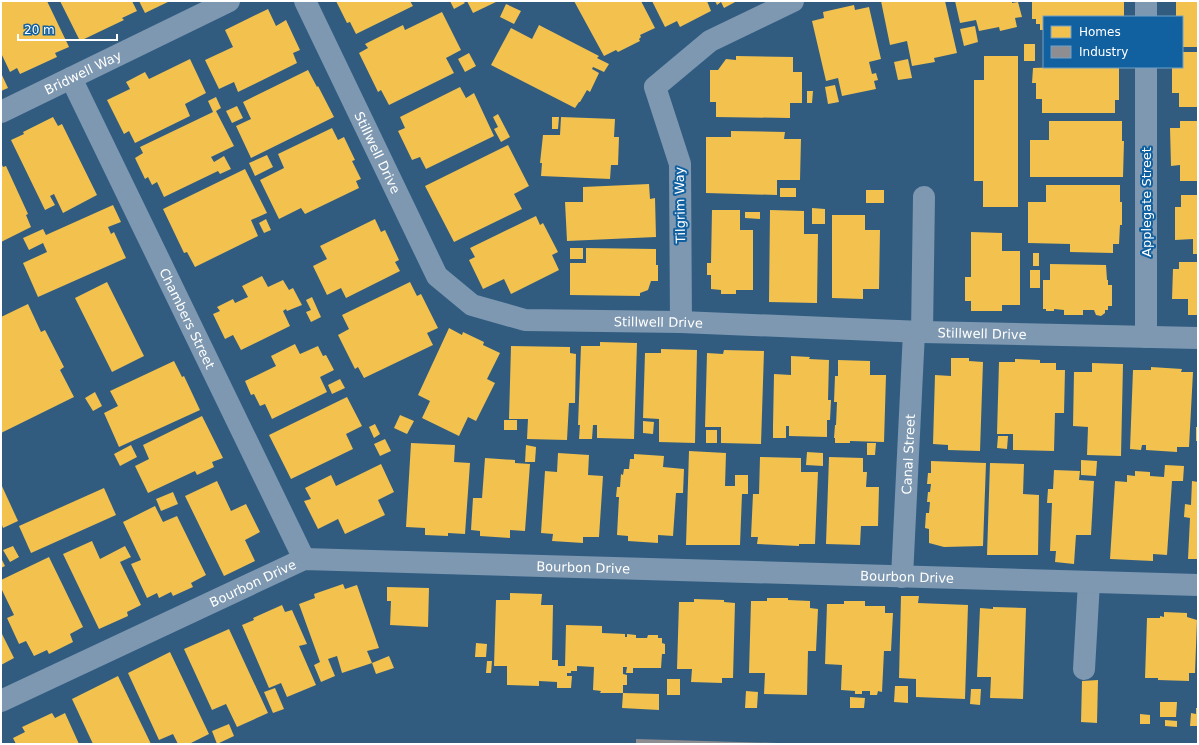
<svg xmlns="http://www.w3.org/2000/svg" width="1199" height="745" font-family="'DejaVu Sans',sans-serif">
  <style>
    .homes { fill: #f2c14e }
    .industry { fill: #8d8d92 }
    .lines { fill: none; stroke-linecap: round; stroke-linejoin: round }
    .minor { stroke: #7d98b0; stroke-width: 22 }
    .labels { text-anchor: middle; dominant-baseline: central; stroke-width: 4; stroke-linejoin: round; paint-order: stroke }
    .street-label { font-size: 13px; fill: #fff; stroke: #1160a0 }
  </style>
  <rect width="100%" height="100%" fill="#315c80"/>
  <!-- homes -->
  <g class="homes">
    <polygon points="1,1 47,1 69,47 55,53 57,57 20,74 17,68 10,72 1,53"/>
    <polygon points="60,1 132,1 137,11 122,18 124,20 80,41"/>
    <polygon points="139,1 170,1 145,13"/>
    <polygon points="336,1 410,1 413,6 356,34 350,22 347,23"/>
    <polygon points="450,1 463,1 465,3 454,9"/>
    <polygon points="467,1 498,1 473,13"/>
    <polygon points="574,1 641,1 655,28 640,35 641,37 639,39 640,41 618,52 616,50 604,56"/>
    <polygon points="652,1 707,1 711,11 680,27 677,21 665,27"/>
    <polygon points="715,1 737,1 724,8 721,2 717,5"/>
    <polygon points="881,1 945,1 957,53 934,58 935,62 912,66 907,41 890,45"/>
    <polygon points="955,1 1012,1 1012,3 1018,2 1022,17 1015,18 1017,27 1000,31 999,27 979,31 976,20 960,23"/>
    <polygon points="1032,1 1124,1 1124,17 1044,17 1044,30 1040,30 1040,24 1036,24 1036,19 1032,19"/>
    <polygon points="1176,1 1198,1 1198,47 1182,47 1182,17 1176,17"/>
    <polygon points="506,4 521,11 514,24 500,17"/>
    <polygon points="854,5 855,10 869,7 881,59 869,62 872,74 876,73 878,80 874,81 876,89 842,96 838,78 826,81 812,21 824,18 823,12"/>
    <polygon points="268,9 276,26 286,20 300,50 293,53 297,63 238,92 234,82 219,89 205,60 233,47 225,30"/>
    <polygon points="442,12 461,50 446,58 454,73 389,105 381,90 378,92 359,53 368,48 365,44 403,25 405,30"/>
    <polygon points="539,25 599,56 597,58 609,64 604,72 593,67 592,69 599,73 590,92 587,90 580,102 579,102 575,108 491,65 511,28 532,39"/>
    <polygon points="975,26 978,42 964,46 960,29"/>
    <rect x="1024" y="44" width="11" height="17"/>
    <polygon points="1182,52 1198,52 1198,107 1179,107 1179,93 1172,93 1172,67 1182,67"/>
    <polygon points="469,53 476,66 465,72 458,59"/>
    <polygon points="736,56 793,57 793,72 802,72 802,103 790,103 790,118 716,117 716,102 710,102 710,70 718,70 726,59 736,60"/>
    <polygon points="984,56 1018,56 1018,207 983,207 983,181 974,181 974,80 984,80"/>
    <polygon points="190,59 206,93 185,104 190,116 135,143 129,131 124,134 107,100 130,89 126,82 145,72 149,79"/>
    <polygon points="908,59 912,78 898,80 894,62"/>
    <polygon points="1062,67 1119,68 1119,100 1115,100 1115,113 1042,113 1042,99 1036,99 1036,83 1032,83 1033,68"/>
    <polygon points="308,70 317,87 318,86 334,117 251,158 236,126 251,119 243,102"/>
    <polygon points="1,73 8,88 1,91"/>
    <polygon points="835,85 839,102 828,104 825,87"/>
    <polygon points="460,87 466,98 474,93 494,136 426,169 420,157 412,160 398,131 405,128 400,117"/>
    <polygon points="807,91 813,91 812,103 807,103"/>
    <polygon points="216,97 221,108 216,111 234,146 211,157 214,162 224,156 231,169 220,174 218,171 164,197 157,182 152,185 148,177 145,179 135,158 143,153 140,147 213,112 208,101"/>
    <polygon points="237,106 243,118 232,123 226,111"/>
    <polygon points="498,114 510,137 501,142 494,129 498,127 493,117"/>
    <polygon points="53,117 58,126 62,124 97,195 63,213 54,194 50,196 55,205 45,210 11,140 24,134 23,132"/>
    <polygon points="552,117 559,117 558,129 552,129"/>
    <polygon points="561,117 615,119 614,137 619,137 618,165 611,165 610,179 541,176 542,163 540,163 543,135 560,135"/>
    <polygon points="1049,121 1122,121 1122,141 1124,141 1123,177 1030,177 1030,140 1049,140"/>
    <polygon points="1180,121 1198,121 1198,181 1180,181 1180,165 1171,166 1170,128 1180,128"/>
    <polygon points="332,128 338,140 344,137 355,160 352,161 361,179 356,181 359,188 305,214 301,208 279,219 260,180 284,168 278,154"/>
    <polygon points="731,131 785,132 784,139 801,139 800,180 777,180 777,195 706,193 706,137 731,137"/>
    <polygon points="508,145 529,186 514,194 522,209 454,242 425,186"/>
    <polygon points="267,155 273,167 255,176 249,163"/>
    <polygon points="1,163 3,167 6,166 28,214 26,215 31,227 1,242"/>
    <polygon points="245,169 267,213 251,220 258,236 195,267 187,252 184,253 163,209"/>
    <polygon points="649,184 650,199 655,198 656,237 567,241 565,202 583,202 583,187"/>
    <polygon points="1046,185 1120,185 1120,202 1122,202 1122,225 1120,225 1119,244 1113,244 1113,253 1070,252 1070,244 1028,243 1028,202 1046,202"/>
    <rect x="780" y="188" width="16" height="9"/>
    <rect x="866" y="190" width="18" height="13"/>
    <polygon points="1181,195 1198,195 1198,254 1193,254 1193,239 1175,240 1175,207 1181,207"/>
    <polygon points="113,205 121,222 108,227 111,234 114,232 126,258 38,297 23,263 47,252 43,243 29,250 23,238 43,229 46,235"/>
    <polygon points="812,208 825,209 825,224 812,224"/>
    <polygon points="712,210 740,210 740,230 753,230 753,290 736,290 736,294 721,294 721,290 711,289 711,275 707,275 707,263 711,263"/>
    <polygon points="770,210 804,211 804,234 818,234 817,303 769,302"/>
    <polygon points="745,212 760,212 760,219 745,218"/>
    <polygon points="832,215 865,215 865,230 880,230 879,289 863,289 863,299 832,298"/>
    <polygon points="536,216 540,225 543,223 558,252 552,255 559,270 511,294 504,279 483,289 469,260 475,257 470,248"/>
    <polygon points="266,219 271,230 264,233 259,223"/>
    <polygon points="375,219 381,232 385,230 399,260 395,262 400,271 346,298 341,288 327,295 313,266 327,259 320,246"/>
    <polygon points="971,232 1002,233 1002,251 1020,251 1020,305 1002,305 1002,311 971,311 971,301 965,301 965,277 971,277"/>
    <rect x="570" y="248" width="13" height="11"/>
    <polygon points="586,248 656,249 656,265 658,265 658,281 651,281 648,290 640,293 640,296 570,295 570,263 586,263"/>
    <rect x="1033" y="253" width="6" height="13"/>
    <polygon points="1179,262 1198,262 1198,315 1188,315 1188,299 1172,299 1173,269 1179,269"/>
    <polygon points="1050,264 1106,265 1107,280 1108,280 1108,285 1112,285 1112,306 1108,306 1108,310 1105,310 1105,313 1101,316 1096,315 1094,310 1083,310 1083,315 1064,315 1064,310 1054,309 1054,311 1046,311 1046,309 1043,309 1043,280 1050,280"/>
    <rect x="1030" y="270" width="10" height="18"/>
    <polygon points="262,276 268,287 283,280 289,290 293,288 302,305 287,311 286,309 283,311 290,326 241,350 233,335 225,339 213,314 220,311 217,307 233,299 235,303 248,297 242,286"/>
    <polygon points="107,282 144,356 112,372 75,298"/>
    <polygon points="410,282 417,296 421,294 438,328 427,333 433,345 364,378 358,367 355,369 338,335 349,329 342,315"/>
    <polygon points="312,297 321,317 311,322 306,312 311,310 306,300"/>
    <polygon points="28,304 41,332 45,330 64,367 60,370 74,397 1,433 1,317"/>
    <polygon points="449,328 462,335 463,332 484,342 483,345 500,353 487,379 495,383 476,421 468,417 459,436 422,418 430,401 418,395"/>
    <polygon points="600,342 637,343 634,439 597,438 597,425 593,425 592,439 579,439 580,425 578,425 581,346 600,346"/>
    <polygon points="295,344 300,354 318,346 323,356 326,355 334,370 320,377 327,392 272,419 265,404 260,406 254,394 251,395 245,381 276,366 271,356"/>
    <polygon points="511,346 570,347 570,353 576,354 575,403 569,403 567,440 527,439 528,419 509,419"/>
    <polygon points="661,349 697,350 695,443 659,442 659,419 643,418 645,353 661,353"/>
    <polygon points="724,350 764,351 761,444 721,443 721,427 705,427 707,353 723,354"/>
    <polygon points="791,356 810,357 809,359 829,360 828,400 831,400 830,420 827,420 827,437 789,436 789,426 786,426 786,438 773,438 773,426 774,374 791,375"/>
    <polygon points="951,358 969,358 969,361 983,362 980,451 948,450 948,445 933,444 935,375 951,376"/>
    <polygon points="1015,359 1040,360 1040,363 1056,363 1056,370 1065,370 1064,413 1055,413 1054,451 1013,450 1013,434 997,434 999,362 1015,362"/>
    <polygon points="838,360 870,361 870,375 886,375 884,442 850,441 850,443 835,443 835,438 834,438 835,425 836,425 837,402 834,402 835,376 838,376"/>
    <polygon points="174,361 182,377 184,376 200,410 119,447 104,413 118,406 110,391"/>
    <polygon points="1092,363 1123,364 1121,456 1087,455 1088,427 1073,426 1074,372 1092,372"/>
    <polygon points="1151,367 1182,369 1181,372 1193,372 1189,447 1177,447 1177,452 1146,450 1146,445 1142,445 1141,450 1130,449 1133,370 1151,370"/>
    <polygon points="340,379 345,388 332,394 328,385"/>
    <polygon points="95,392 102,406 93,411 85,398"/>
    <polygon points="347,397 362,426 346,434 353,449 291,479 269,435"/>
    <polygon points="400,415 414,421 407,434 394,428"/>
    <polygon points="202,416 223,458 212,462 214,467 197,475 195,471 148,493 135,466 149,459 143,445"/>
    <rect x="504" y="420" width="13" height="10"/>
    <polygon points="643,421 654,422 653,434 643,433"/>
    <polygon points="375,424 380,434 374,438 369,427"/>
    <rect x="1196" y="427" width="2" height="14"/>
    <rect x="706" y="430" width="11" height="13"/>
    <polygon points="998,436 1008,436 1007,449 997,448"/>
    <polygon points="385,439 391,451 380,456 374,444"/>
    <polygon points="411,443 455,445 454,462 470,463 465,534 448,533 448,536 425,535 425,528 406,527"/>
    <polygon points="867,443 876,443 875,455 867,455"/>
    <polygon points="131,445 137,457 120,466 114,454"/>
    <polygon points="526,445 536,447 535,462 525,462"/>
    <polygon points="689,451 726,453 725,486 735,486 735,475 748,475 748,494 742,494 740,545 686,545"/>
    <polygon points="807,452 823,453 823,466 806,465"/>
    <polygon points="558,453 589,455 588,475 603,476 599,537 583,537 583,543 552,541 553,534 541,533 545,471 557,472"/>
    <polygon points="634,454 664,456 663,467 684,469 683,493 676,493 673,536 658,535 658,543 628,541 628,536 617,535 619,497 616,497 617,487 620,487 621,474 623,475 624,469 629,469 630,459 634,459"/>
    <polygon points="760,457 801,458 801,472 818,472 815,544 799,544 799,546 757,544 758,537 751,537 753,494 759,494"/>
    <polygon points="829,457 863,458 863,472 867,472 866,487 879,487 878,526 861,526 860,545 826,544"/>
    <polygon points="485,458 515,460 515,463 530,464 525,531 510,530 510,538 480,536 480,531 471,530 473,498 482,498"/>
    <polygon points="1081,460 1097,461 1096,476 1081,475"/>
    <polygon points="931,461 986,463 983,546 944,547 929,543 929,529 925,528 926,513 929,513 930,502 927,502 928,492 930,492 931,484 927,484 928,473 931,473"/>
    <polygon points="990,463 1024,464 1023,494 1039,495 1038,555 987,555"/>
    <polygon points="381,464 394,492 378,500 385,515 345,534 338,519 318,529 304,501 311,499 305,488 331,475 336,486"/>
    <polygon points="1165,465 1184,466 1183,481 1172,481 1167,555 1153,554 1153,561 1110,559 1115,481 1127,482 1127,475 1135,476 1135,471 1150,472 1150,476 1164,477"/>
    <polygon points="1054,470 1080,471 1079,480 1094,481 1091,535 1076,535 1074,564 1055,562 1056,551 1050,551 1052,503 1047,503 1048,489 1053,489"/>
    <polygon points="217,481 231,511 246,504 260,532 245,540 255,561 224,576 185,496"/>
    <polygon points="1192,481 1198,482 1198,559 1188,559 1190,518 1184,517 1185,504 1191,505"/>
    <polygon points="1,484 18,521 3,528 1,522"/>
    <polygon points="104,488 116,515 31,553 19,526"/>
    <polygon points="173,492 178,504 161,511 156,499"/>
    <polygon points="155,506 163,522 177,516 206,575 191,583 193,587 173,596 171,592 159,598 157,593 147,598 131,564 141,560 123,522"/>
    <polygon points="92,541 100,559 125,546 131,557 120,562 141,605 127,612 128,616 99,629 63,554"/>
    <polygon points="13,546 19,557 10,562 3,550"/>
    <polygon points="49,557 83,627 70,634 73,642 49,654 47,650 34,656 26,641 19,644 7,618 14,615 1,588 1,580"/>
    <polygon points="1,558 5,566 1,568"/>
    <polygon points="343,584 345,589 357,585 379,648 367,651 372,663 342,673 337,656 328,659 335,676 321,682 314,665 320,662 299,604 315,598 314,594"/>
    <polygon points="387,587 429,588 428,627 390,625 391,601 387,601"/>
    <polygon points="510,593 542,594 541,605 553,605 552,660 558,660 558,666 565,666 566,625 602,626 602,633 625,634 625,637 627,637 627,634 636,635 636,638 647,638 648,635 658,635 658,638 662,638 662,643 665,644 665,654 662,654 661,668 633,668 633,673 626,673 627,667 623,667 623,674 627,675 627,685 623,685 623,693 600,693 601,691 593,690 594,667 577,666 577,671 571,671 571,673 567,673 567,676 572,676 571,688 557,688 557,682 539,681 539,686 507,685 507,666 494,666 496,600 510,600"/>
    <polygon points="901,596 919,596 918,603 968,605 965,699 916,697 916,679 899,678"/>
    <polygon points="767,598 788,598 788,600 810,601 810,608 818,609 816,651 808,651 807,695 764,694 765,673 749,673 751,601 767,601"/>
    <polygon points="694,599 724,600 724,602 735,603 733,678 722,678 722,683 691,682 692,669 677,669 679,602 694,602"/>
    <polygon points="844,601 865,601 865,606 885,606 885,613 893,613 891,651 884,651 882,692 878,691 877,695 870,695 870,691 862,691 862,694 855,694 855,691 841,690 842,665 825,664 827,604 844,604"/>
    <polygon points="282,605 285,612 292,610 307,644 299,646 316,685 287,697 281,683 269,688 242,625 254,620 253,618"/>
    <polygon points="993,607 1026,608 1023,699 990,698 991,677 977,677 980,608 993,609"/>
    <polygon points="1164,612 1187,613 1187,617 1197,620 1195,673 1189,673 1189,681 1158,680 1158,678 1145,678 1147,618 1160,618 1160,616 1164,617"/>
    <polygon points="229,629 268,713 237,727 226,704 212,710 184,649"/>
    <polygon points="1,632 14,658 1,665"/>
    <polygon points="476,643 487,644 486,657 475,657"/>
    <polygon points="170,652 209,734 189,744 178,744 173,734 159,740 128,673"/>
    <polygon points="389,656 394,668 376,674 372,663"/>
    <polygon points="487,661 492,661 491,673 486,673"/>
    <polygon points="118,676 151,744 93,744 72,699"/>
    <rect x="667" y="679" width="13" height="16"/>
    <polygon points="1098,680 1097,723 1081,722 1082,681"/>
    <polygon points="895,686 908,686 908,703 894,702"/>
    <polygon points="275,688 284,709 273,713 264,692"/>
    <polygon points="971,689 981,689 980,705 970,704"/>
    <polygon points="746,691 758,692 757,708 745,708"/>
    <polygon points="623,693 659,694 659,710 622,708"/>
    <polygon points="850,697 865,698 864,708 850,708"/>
    <polygon points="1160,702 1177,702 1176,717 1160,717"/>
    <polygon points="1196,708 1198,708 1198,726 1190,726 1191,713 1196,714"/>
    <polygon points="52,713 55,718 65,713 79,744 16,744 13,738 25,732 22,727"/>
    <polygon points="1140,714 1150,715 1150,724 1140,724"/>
    <polygon points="1165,720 1177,721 1177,727 1165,726"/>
    <polygon points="229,724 234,736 217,744 212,731"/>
  </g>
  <!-- industry -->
  <polygon class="industry" points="636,739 777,743 777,744 636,744"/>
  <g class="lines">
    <!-- minor -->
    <g class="minor">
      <path id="s1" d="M305,1l132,275 35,29 53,15 156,2 241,10 276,6"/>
      <polyline points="1146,1 1146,17"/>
      <polyline points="1146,67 1146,337"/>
      <path id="s2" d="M71,78l233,481"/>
      <path id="s3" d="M1,112l228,-111"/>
      <polyline points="681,322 680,164 655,87 710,41 793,1"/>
      <polyline points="922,332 924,197"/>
      <path id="s4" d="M902,577l12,-245"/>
      <polyline points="1084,669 1089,582"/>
      <path id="s5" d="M1,701l303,-142 894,26"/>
    </g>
  </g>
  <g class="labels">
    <!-- street labels -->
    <g class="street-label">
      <text stroke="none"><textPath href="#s3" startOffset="91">Bridwell Way</textPath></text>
      <text stroke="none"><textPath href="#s1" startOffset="168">Stillwell Drive</textPath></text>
      <text transform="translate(1146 202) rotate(-90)">Applegate Street</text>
      <text transform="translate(680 205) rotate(-91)">Tilgrim Way</text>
      <text stroke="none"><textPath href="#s2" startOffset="267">Chambers Street</textPath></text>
      <text stroke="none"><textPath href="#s1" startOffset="539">Stillwell Drive</textPath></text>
      <text stroke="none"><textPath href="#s1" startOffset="863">Stillwell Drive</textPath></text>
      <text stroke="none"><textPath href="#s4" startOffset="123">Canal Street</textPath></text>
      <text stroke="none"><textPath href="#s5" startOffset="614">Bourbon Drive</textPath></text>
      <text stroke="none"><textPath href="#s5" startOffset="938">Bourbon Drive</textPath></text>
      <text stroke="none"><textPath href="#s5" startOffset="278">Bourbon Drive</textPath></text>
    </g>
  </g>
  <!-- border -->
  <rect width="1199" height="745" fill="none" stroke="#ffffff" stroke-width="4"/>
  <!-- legend -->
  <rect x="1043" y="16" width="140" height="52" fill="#1160a0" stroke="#70a0c6"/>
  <rect x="1051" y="26" width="20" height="12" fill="#f2c14e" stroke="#70a0c6"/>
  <text x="1079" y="36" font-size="12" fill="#ffffff">Homes</text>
  <rect x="1051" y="46" width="20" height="12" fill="#8d8d92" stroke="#70a0c6"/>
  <text x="1079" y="56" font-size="12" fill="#ffffff">Industry</text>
  <!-- scale -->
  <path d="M18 34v6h99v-6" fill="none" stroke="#ffffff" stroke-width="2"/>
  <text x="24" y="34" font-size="12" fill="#ffffff" stroke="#1160a0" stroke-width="3" paint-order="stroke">20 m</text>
</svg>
